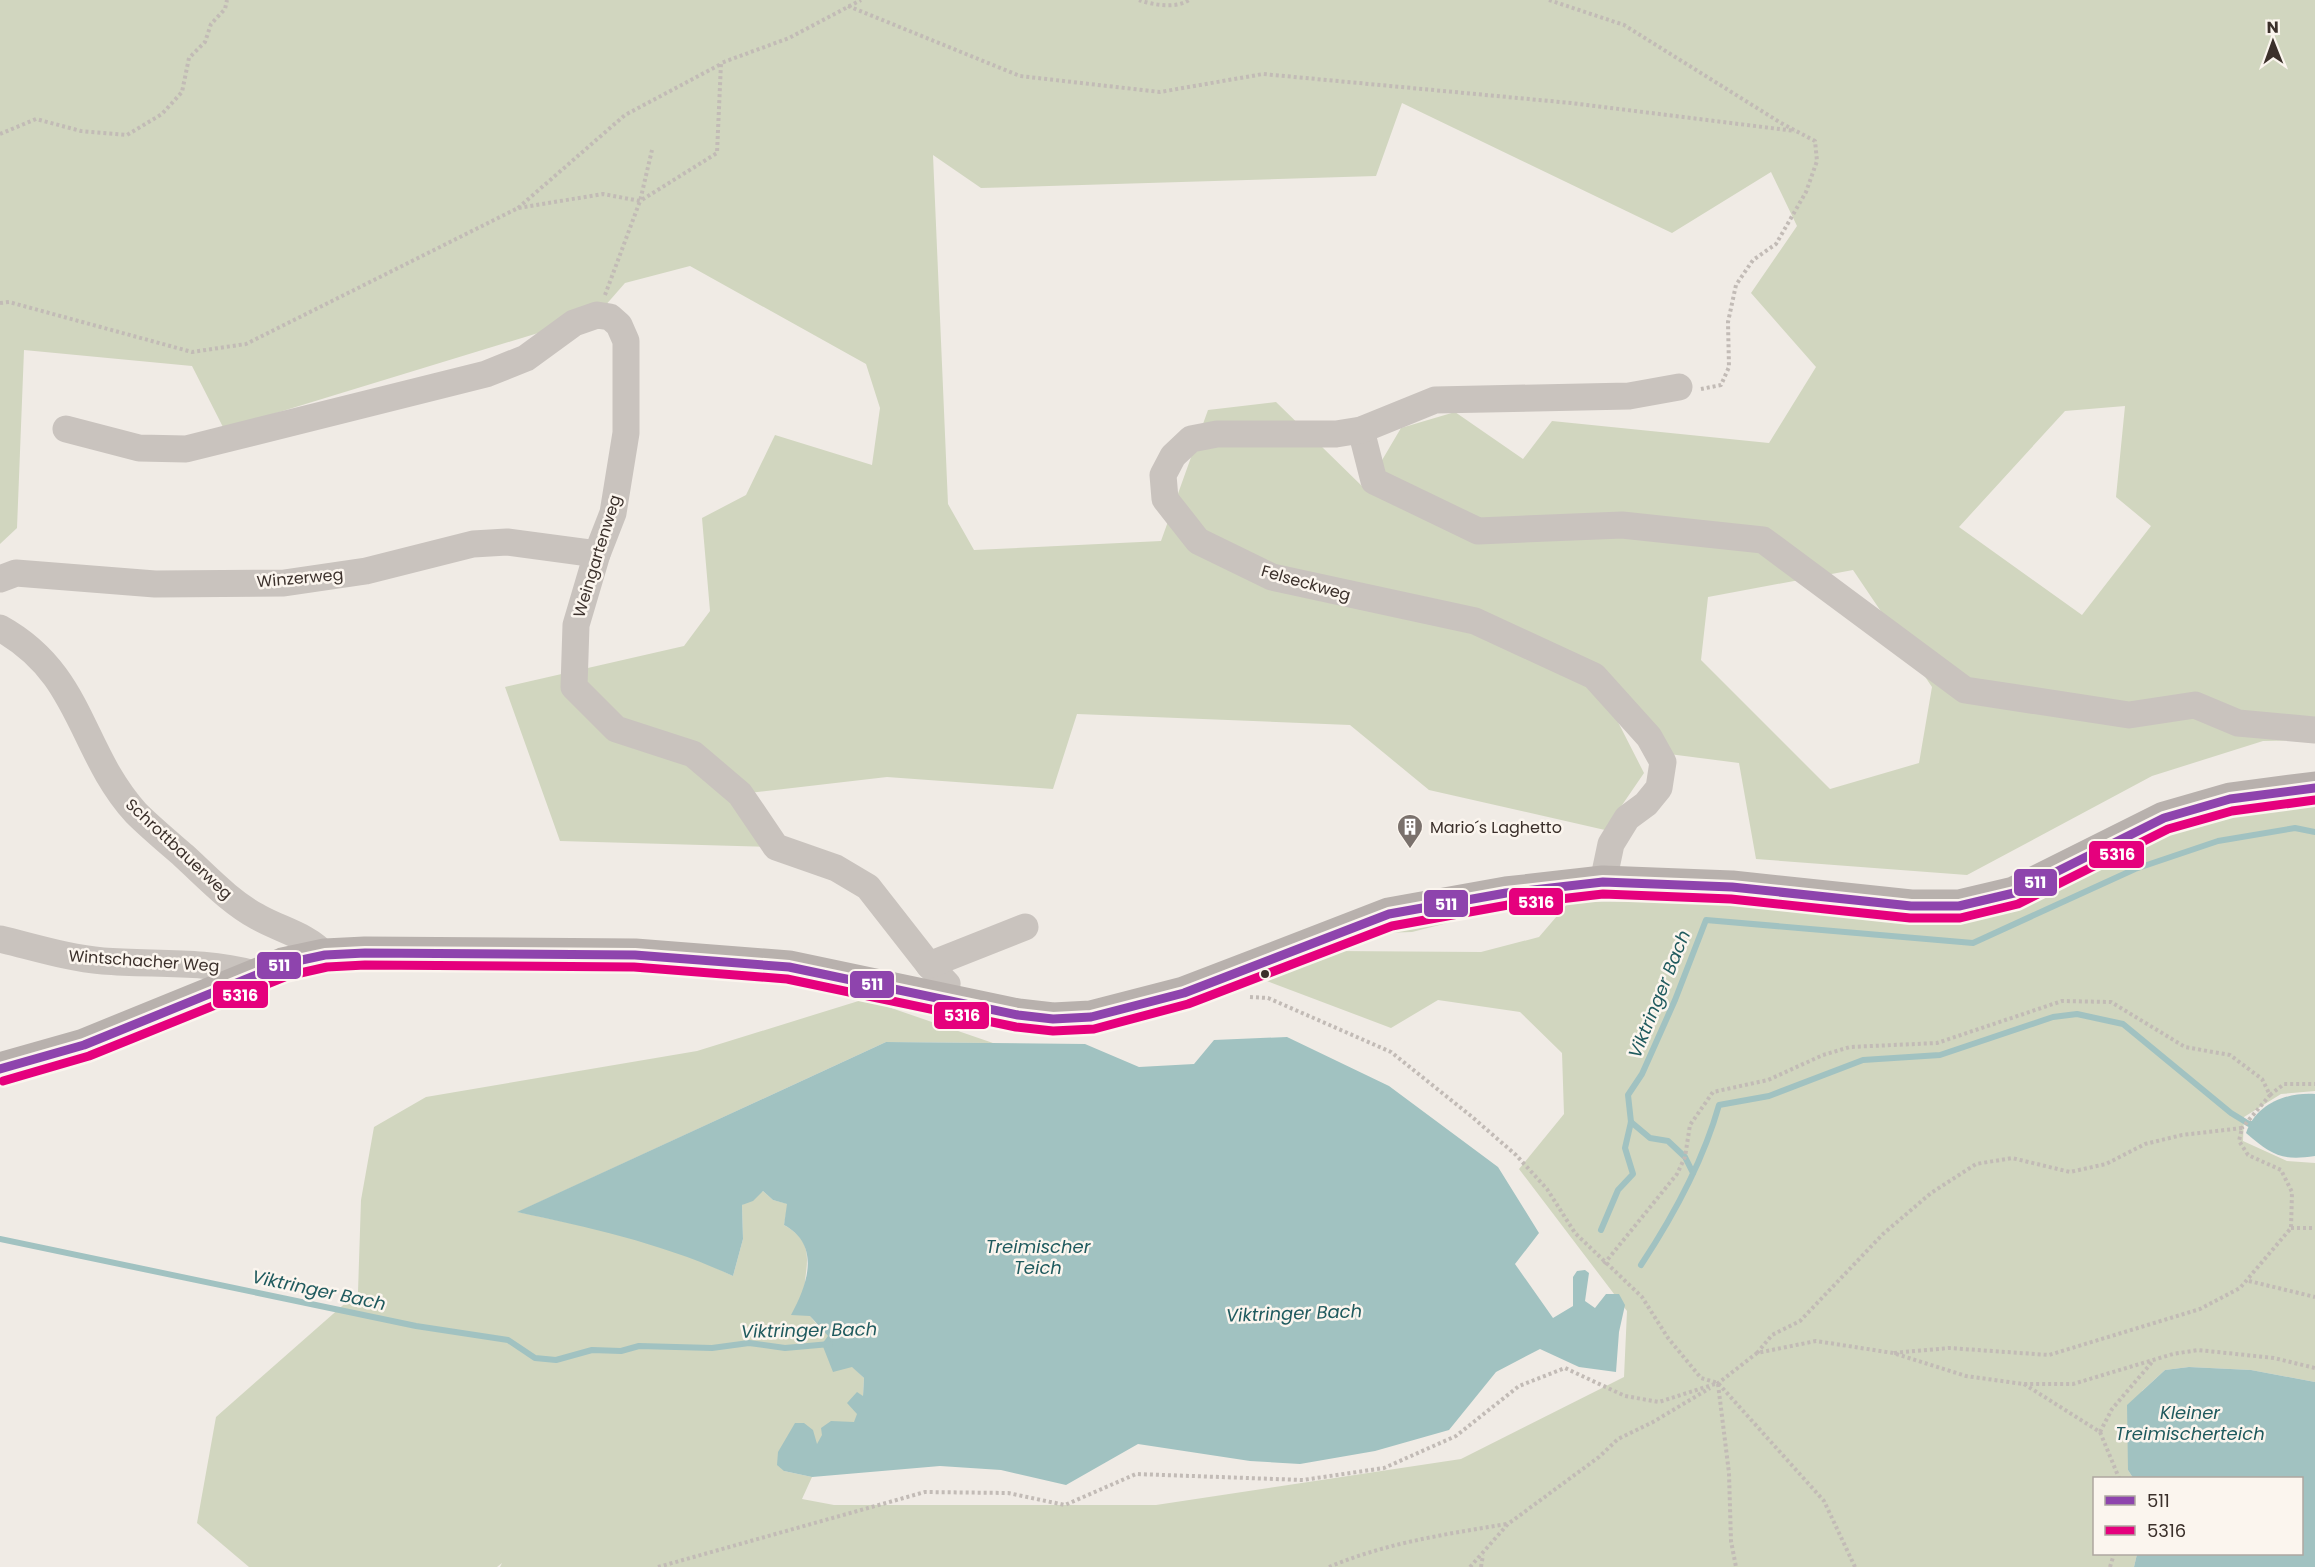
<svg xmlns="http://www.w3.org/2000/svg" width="2315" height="1567" font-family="Poppins,sans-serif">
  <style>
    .green { fill: #d1d6bf; fill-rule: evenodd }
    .water { fill: #a1c2c1 }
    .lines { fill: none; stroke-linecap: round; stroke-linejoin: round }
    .stream { stroke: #a1c2c1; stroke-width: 6 }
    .path { stroke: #c2bbb6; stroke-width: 4; stroke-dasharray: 3 3; stroke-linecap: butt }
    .minor { stroke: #c9c3be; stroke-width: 27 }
    .major { stroke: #b8b1ad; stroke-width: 33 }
    .bus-1-casing { stroke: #fbf5ee; stroke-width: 14 }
    .bus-2-casing { stroke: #fbf5ee; stroke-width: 14 }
    .bus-1 { stroke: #8e44ad; stroke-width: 9 }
    .bus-2 { stroke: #e5007d; stroke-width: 9 }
    .bus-dot { fill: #3b302b; stroke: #fbf5ee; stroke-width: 2 }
    .labels { text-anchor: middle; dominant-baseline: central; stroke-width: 5; stroke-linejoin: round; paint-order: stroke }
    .street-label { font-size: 16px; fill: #3b302b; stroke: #fbf5ee }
    .poi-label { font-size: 16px; fill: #3b302b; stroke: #fbf5ee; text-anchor: start }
    .water-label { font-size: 18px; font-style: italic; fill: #1f5a5e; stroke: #fbf5ee }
    .line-badge { stroke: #fbf5ee; stroke-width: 2 }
    .badge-label { font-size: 16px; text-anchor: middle; font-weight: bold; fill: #fff }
  </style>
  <rect width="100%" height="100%" fill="#f0ebe5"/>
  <!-- green -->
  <g class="green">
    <path d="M0,0h2315v740l-52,1 -111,35 -185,99 -211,-16 -17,-96 -70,-9 -74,-77 49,96 -39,57 -176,-40 -79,-65 -273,-11 -24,75 -166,-12 -147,17 36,53 -216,-6 -55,-154 179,-41 26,-35 -8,-93 44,-23 29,-60 97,30 8,-57 -14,-44 -176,-98 -65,17 -28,32 -373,114 -32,-63 -168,-16 -7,178 -17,16zM1402,103l270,130 99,-61 26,54 -46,67 65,74 -47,76 -217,-22 -29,38 -68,-47 -54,16 -36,61 -89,-87 -68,8 -47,131 -187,9 -26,-46 -15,-349 48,33 395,-12zM2125,406l-9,91 35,29 -69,89 -123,-88 106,-116zM1853,570l79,117 -13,76 -89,26 -129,-129 7,-63z"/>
    <path d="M2269,806l46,1v284l-34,3 -37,23 -1,24 44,20 28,2v219l-64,-12 -62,-3 -24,3 -23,21 -14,79 5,8h-39v76h43l-3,13h-1634l2,-4 -5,4h-248l-52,-44 19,-106 142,-125 3,-92 13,-73 52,-30 271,-46 168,-52 128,44 -107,-1 -368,170 94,20 81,25 40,19 10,-37 -1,-34 21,-14 10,9 15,4 -4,21c44,24 8,55 26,90 3,6 10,12 15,17 13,16 24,32 39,46l-1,18 -8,26 -32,13 -6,10 -33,26 28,6 -10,22 32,6h322l305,-46 163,-82 3,-66 -108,-142 45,-55 -2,-61 -42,-41 -82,-12 -47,28 -124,-47 68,-30 146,1 58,-15 30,-35 161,-1 222,17 223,-90z"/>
    <polygon points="1465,914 1467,918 1412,932 1382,933 1399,926"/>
  </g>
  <!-- water -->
  <g class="water">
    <path d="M1287,1037l102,49 109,81 41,66 -24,31 38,54 20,-12v-29l4,-6 8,-1 4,3 -4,28 10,7 11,-14h13l6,11 -6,27 -3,40 -37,-5 -39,-18 -44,23 -47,58 -74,21 -75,13 -50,-3 -112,-17 -72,41 -65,-15 -61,-4 -128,11 -28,-6 -7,-6 1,-13 17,-29h9l9,7 4,14 5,-9 -1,-7 10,-7 23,1 3,-8 -10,-11 10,-11 6,4 1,-18 -12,-11 -19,5 -11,-28 6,-8 -18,-20 -19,-1c17,-31 30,-70 -7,-90l3,-21 -14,-4 -10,-9 -10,10 -11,4 1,34 -10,37c-69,-32 -141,-48 -216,-64l369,-170 199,2 54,23 55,-3 20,-24z"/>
    <path d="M2315,1094v62c-34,5 -43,-1 -69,-23 10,-29 40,-41 69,-39z"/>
    <polygon points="2189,1367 2251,1370 2315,1382 2315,1567 2134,1567 2137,1554 2302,1554 2302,1478 2133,1478 2128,1470 2127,1405 2165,1370"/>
  </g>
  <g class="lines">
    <!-- stream -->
    <g class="stream">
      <polyline points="1631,1122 1650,1138 1668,1141 1685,1157 1693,1173"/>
      <polyline points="1601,1230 1618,1190 1633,1174 1625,1148 1631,1122 1628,1095 1642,1074 1675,1000 1706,920 1973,943 2135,869 2218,841 2295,828 2315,832"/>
      <polyline points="0,1239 416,1326 508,1340 535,1358 556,1360 592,1350 621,1351 639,1346 712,1348 749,1343 785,1348 830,1344"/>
      <path d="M1641,1265c33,-50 62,-103 78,-160l50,-9 94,-36 77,-5 113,-38 24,-3 46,10 108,89 18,11h6"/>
    </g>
    <!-- path -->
    <g class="path">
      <path d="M1139,0c14,5 37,9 50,0"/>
      <polyline points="1549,0 1624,25 1781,123 1815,141 1817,161 1806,192 1776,244 1753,260 1736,285 1728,322 1729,367 1721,385 1701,389"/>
      <polyline points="848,6 1020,76 1160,92 1263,74 1571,103 1795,131"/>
      <polyline points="0,134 36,119 81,131 127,135 162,114 182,92 189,58 205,42 211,24 225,9 227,0"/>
      <polyline points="518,208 625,115 721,64"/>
      <polyline points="605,295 640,201 652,150"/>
      <polyline points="0,303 9,302 192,352 246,344 518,208 603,194 640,201 717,153 721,63 789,38 861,0"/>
      <polyline points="1250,997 1268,998 1391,1052 1471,1116 1516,1155 1547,1189 1575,1233 1642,1297 1668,1338 1701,1378 1718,1383 1824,1501 1855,1567"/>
      <polyline points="2270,1095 2284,1084 2315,1084"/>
      <polyline points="2291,1228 2315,1228"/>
      <polyline points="1604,1264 1677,1174 1685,1157 1690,1125 1713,1092 1768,1080 1823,1055 1850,1047 1937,1043 2062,1001 2111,1002 2185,1047 2230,1055 2262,1079 2270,1095 2242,1128"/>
      <polyline points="2249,1281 2315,1297"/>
      <polyline points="1757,1353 1772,1335 1800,1321 1883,1234 1931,1193 1976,1164 2012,1158 2070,1172 2106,1164 2145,1144 2182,1135 2242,1128 2239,1141 2248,1155 2281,1170 2292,1192 2291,1228 2240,1288 2200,1309 2049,1355 1949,1348 1893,1353"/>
      <polyline points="1717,1384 1757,1353 1816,1341 1893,1353 1966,1376 2023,1384 2073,1384 2173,1354 2198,1350 2274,1358 2315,1368"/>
      <polyline points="1718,1384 1729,1473 1731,1541 1736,1567"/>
      <polyline points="2024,1384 2100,1432 2119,1478"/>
      <polyline points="2100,1432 2112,1409 2153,1361"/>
      <polyline points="658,1567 925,1492 1008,1493 1065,1505 1136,1474 1303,1480 1384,1468 1456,1436 1519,1386 1565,1368 1625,1396 1659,1402 1718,1383"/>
      <path d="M1329,1567c57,-24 117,-33 178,-43"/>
      <polyline points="1470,1567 1508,1524 1599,1457 1618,1439 1653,1422 1710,1388"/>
      <polyline points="1481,1567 1483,1555"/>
      <polyline points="2110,1567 2114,1554"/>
    </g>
    <!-- minor -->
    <g class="minor">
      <polyline points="66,429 139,448 186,449 486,374 526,358 574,323 597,315 610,317 619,325 626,341 626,433 613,513 597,554 576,625 574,687 616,729 693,754 740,794 776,847 836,868 868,887 929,965 947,984 942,997"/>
      <polyline points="1361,430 1374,481 1478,531 1622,525 1763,540 1965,690 2129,715 2195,705 2238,723 2315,730"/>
      <polyline points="0,579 16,573 155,584 284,583 366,571 473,544 507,542 597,554"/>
      <path d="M0,628c83,46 79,122 136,185 15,15 32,29 48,43 23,21 46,46 74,61 23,13 49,18 67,38"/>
      <polyline points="1603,882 1611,844 1627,818 1646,804 1659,788 1663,762 1649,737 1594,676 1475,621 1272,577 1198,541 1165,499 1163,475 1173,456 1191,439 1217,434 1336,434 1361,430 1435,400 1629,396 1679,387"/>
      <path d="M0,939c34,8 68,19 103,22 50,4 102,-1 151,13"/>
      <polyline points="929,965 1025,927"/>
    </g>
    <!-- major -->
    <polyline class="major" points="0,1069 84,1045 283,964 325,955 365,953 635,955 789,967 1018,1015 1053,1019 1091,1017 1184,993 1389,914 1506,893 1603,882 1732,887 1911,906 1959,906 2014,893 2164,818 2230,799 2315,788"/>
    <defs>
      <polyline id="bus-1" points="0,1069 84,1045 283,964 325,955 365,953 635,955 789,967 1018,1015 1053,1019 1091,1017 1184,993 1389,914 1506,893 1603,882 1732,887 1911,906 1959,906 2014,893 2164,818 2230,799 2315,788"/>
      <polyline id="bus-2" points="3,1081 89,1056 287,976 327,967 365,965 634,967 787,979 1016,1027 1053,1031 1094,1029 1188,1004 1392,926 1508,905 1603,894 1731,899 1910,918 1960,918 2018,904 2168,829 2232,811 2315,800"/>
    </defs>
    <!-- bus-1 casing -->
    <use href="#bus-1" class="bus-1-casing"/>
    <!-- bus-2 casing -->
    <use href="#bus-2" class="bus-2-casing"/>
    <!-- bus-1 -->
    <use href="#bus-1" class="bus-1"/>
    <!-- bus-2 -->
    <use href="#bus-2" class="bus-2"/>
  </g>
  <!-- icons -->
  <defs>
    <symbol id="building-pin" viewBox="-11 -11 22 30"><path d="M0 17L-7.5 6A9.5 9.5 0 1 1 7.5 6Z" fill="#7a716c" stroke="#fbf5ee"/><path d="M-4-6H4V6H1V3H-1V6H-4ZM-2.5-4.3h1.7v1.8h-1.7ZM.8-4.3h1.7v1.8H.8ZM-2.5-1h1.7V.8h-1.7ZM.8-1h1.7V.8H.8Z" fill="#fff"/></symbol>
  </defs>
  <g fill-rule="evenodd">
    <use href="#building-pin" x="1395" y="812" width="30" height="40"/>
  </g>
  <!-- markers -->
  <circle class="bus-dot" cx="1265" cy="974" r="5"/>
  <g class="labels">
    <!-- street labels -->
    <g class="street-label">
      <text transform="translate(597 556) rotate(-73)">Weingartenweg</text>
      <text transform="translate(300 578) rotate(-5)">Winzerweg</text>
      <text transform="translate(1306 583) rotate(16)">Felseckweg</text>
      <text transform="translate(179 849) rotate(43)">Schrottbauerweg</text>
      <text transform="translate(144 961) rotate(4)">Wintschacher Weg</text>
    </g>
    <!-- poi labels -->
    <g class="poi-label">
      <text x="1430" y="827">Mario´s Laghetto</text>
    </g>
    <!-- water labels -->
    <g class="water-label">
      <text transform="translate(1659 994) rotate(-68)">Viktringer Bach</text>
      <text x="1038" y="1246">Treimischer<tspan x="1038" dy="21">Teich</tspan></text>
      <text transform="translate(319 1290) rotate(12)">Viktringer Bach</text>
      <text transform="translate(1294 1313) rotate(-2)">Viktringer Bach</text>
      <text transform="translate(809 1330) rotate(-1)">Viktringer Bach</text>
      <text x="2190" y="1412">Kleiner<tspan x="2190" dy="21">Treimischerteich</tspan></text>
    </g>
  </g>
  <g class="line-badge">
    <rect x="2088" y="840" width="57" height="29" rx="6" fill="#e5007d"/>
    <rect x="2013" y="868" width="45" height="29" rx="6" fill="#8e44ad"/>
    <rect x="1508" y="887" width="56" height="29" rx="6" fill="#e5007d"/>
    <rect x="1423" y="889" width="46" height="29" rx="6" fill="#8e44ad"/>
    <rect x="256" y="951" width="46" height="29" rx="6" fill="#8e44ad"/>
    <rect x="849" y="970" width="46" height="29" rx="6" fill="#8e44ad"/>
    <rect x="212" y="980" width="57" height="29" rx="6" fill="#e5007d"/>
    <rect x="933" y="1001" width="57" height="29" rx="6" fill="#e5007d"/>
  </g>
  <g class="badge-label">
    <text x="2117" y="860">5316</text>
    <text x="2035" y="888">511</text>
    <text x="1536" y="908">5316</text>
    <text x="1446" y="910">511</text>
    <text x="279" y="971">511</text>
    <text x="872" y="990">511</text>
    <text x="240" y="1001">5316</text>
    <text x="962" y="1021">5316</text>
  </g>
  <!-- legend -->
  <rect x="2093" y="1477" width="210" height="78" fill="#fbf5ee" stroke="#aea6a0" stroke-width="1.5"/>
  <rect x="2105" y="1496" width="30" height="9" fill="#8e44ad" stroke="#aea6a0" stroke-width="1.5"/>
  <text x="2147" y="1507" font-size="18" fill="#3b302b">511</text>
  <rect x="2105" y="1526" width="30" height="9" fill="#e5007d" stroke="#aea6a0" stroke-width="1.5"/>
  <text x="2147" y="1537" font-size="18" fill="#3b302b">5316</text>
  <!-- north arrow -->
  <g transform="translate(2273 42) rotate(359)" stroke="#fbf5ee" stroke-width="4.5" paint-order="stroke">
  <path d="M0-4.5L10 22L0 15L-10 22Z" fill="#3b302b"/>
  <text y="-9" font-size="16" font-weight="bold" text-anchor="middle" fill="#3b302b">N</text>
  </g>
</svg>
